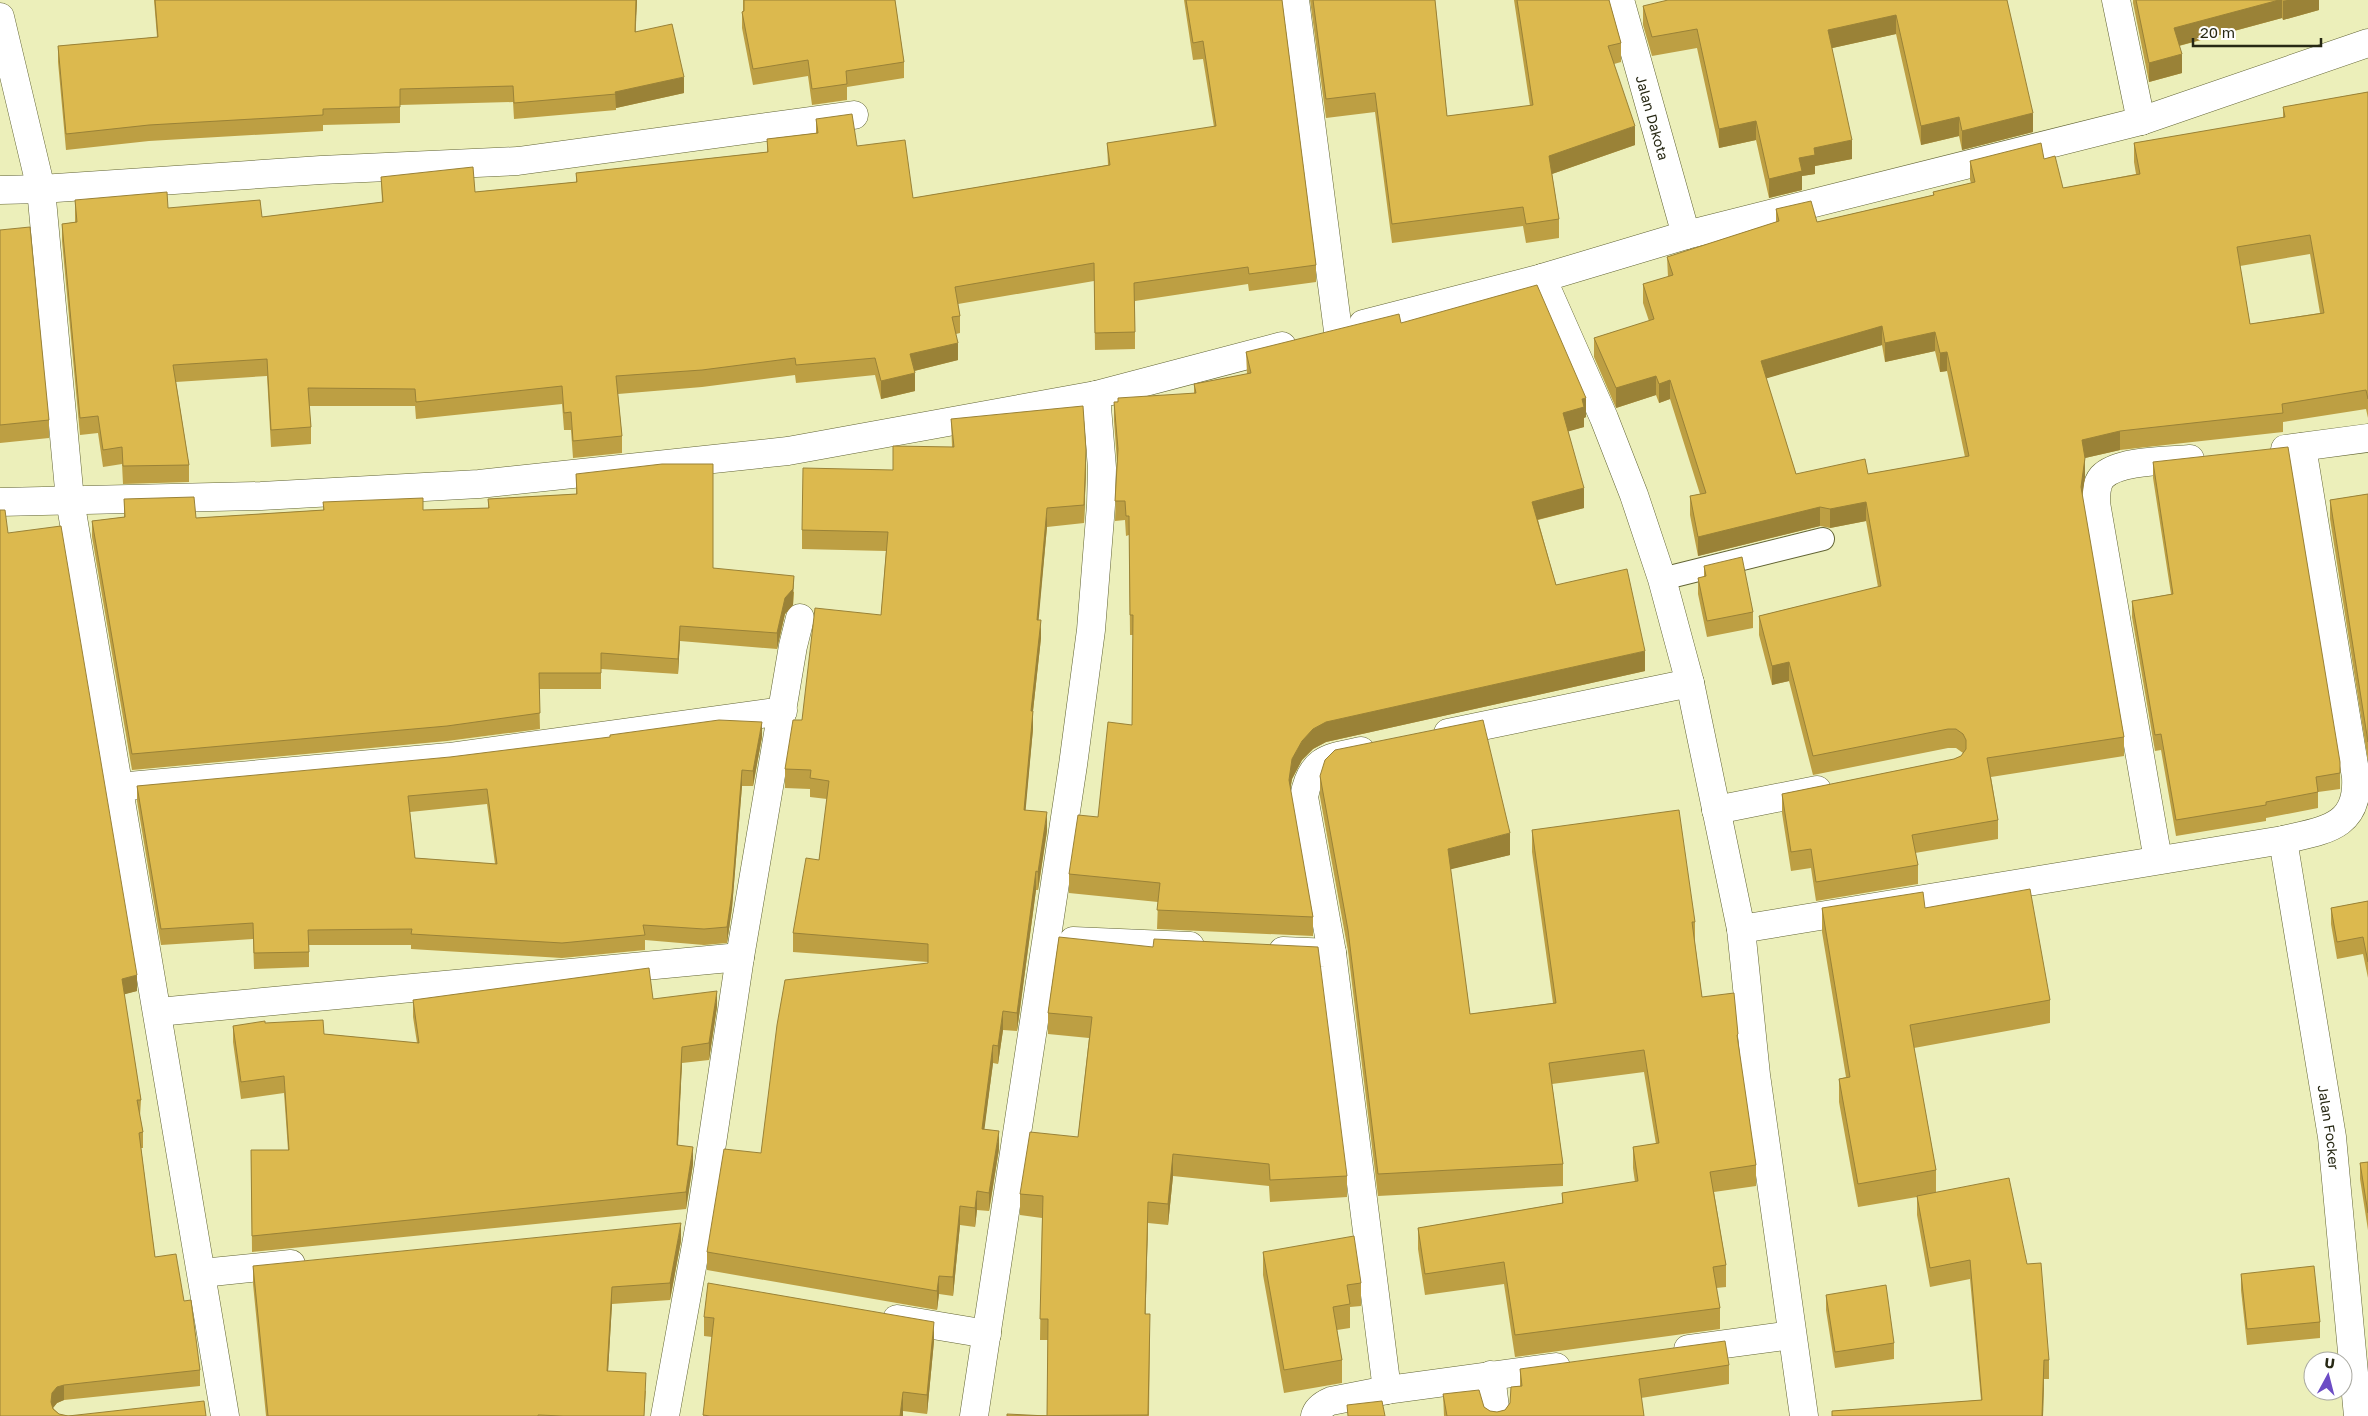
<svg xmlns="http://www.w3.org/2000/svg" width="2368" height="1416" font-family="'Golos Text',sans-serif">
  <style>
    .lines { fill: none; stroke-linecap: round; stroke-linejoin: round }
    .service-casing { stroke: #626434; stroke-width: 24 }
    .minor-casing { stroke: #626434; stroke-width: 29 }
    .service { stroke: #fff; stroke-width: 22 }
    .minor { stroke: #fff; stroke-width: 28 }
    .wall { fill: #bd9f43; fill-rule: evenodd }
    .shaded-wall { fill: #9a8237 }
    .building { fill: #dcb94e; stroke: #9a8237; fill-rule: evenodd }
    .labels { text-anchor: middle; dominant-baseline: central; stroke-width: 4; stroke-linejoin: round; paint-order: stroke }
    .street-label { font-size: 14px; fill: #272814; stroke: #fff }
  </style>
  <rect width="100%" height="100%" fill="#ecefba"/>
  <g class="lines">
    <defs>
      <polyline id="service" points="1662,579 1823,539"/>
      <g id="minor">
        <polyline points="1295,0 1338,331"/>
        <path id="s1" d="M1620,0l66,235"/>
        <polyline points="2116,0 2141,121"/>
        <polyline points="0,17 41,189 70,500 225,1416"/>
        <polyline points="0,190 41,189 321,170 518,161 854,115"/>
        <polyline points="1542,278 1604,418 1634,495 1662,579 1690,683 1741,929 1756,1075 1804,1416"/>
        <polyline points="1363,324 1542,278 1686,235 2141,121 2368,43"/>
        <polyline points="2285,449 2368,438"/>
        <polyline points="0,502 261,496 479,484 788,451 1096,395 1282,346"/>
        <polyline points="1448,733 1690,683"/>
        <polyline points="118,787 449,757 783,711"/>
        <polyline points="1716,810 1817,790"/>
        <path id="s2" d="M2283,840l49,297 26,279"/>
        <path d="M2158,860l-62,-357c0,-9 0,-19 6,-26 16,-17 65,-16 88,-18"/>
        <path d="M1741,929l542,-89c41,-10 76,-12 73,-63l-54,-330"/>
        <polyline points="1073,941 1190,946"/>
        <polyline points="1283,951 1332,953 1387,1390"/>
        <path d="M1332,953l-28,-156c7,-38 23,-39 57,-46"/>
        <polyline points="158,1012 740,957"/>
        <polyline points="202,1273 291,1264"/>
        <polyline points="897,1319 987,1334"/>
        <polyline points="1688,1349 1792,1335"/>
        <polyline points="1491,1375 1496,1416"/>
        <polyline points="665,1416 700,1223 740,957 793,646 800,618"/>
        <polyline points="974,1416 1073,765 1091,630 1101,505 1102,468 1096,395"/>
        <path d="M1315,1416c2,-8 9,-12 16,-15l56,-11 169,-23"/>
      </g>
    </defs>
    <!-- service casing -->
    <use href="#service" class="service-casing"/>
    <!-- minor casing -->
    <use href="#minor" class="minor-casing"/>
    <!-- service -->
    <use href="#service" class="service"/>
    <!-- minor -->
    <use href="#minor" class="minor"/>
  </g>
  <!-- wall -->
  <g class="wall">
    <polygon points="154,0 637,0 635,32 684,93 616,108 616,110 514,119 513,102 400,105 400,123 323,125 323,131 149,141 66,150 58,62 58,46 157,37"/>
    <polygon points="743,0 895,0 904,62 904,78 847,87 847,100 812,105 808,76 753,85 742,28 742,12 743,11"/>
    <polygon points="1184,0 1282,0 1316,265 1316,282 1249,291 1248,284 1135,301 1135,349 1095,350 1094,281 958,304 960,316 960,333 956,334 958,360 914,371 915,391 881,399 875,375 796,383 795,375 702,387 618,394 622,436 622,453 573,458 571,430 564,430 562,404 416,419 415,406 309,406 311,427 311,444 271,447 267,376 176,382 189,465 189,482 123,484 122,464 103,467 98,433 80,435 62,241 62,224 75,222 75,200 262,217 382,202 381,177 475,192 576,182 576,173 767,152 767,139 816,133 816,119 857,146 913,198 1108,165 1107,143 1214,127 1203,59 1193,60"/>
    <polygon points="1310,0 1435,0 1447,116 1530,106 1514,0 1609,0 1621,43 1621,62 1614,64 1635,145 1552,174 1559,219 1559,238 1526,243 1523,226 1392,243 1375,112 1326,118"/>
    <polygon points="2007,0 2033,132 1962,150 1959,136 1921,145 1896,34 1832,48 1852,159 1815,166 1815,174 1802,176 1802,190 1769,198 1756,140 1719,148 1697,48 1652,56 1643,25 1643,6"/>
    <polygon points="2133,0 2319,0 2319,10 2283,20 2282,18 2179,46 2182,73 2149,82 2133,3"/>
    <path d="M2368,92v326l-2,-9 -83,13v10l-163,18 -35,8v19l-3,18 42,242v19l-133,21 7,43v19l-83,14 3,12v19l-102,17 -5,-33 -20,3 -9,-58v-19l172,-35 7,-3 2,-3 -7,-5h-8l-135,27 -24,-94 -17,4 -13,-50v-19l119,-29 -12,-66 -36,7 -10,-2 -122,30 -8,-41v-19l10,-2 -30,-95 -11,4 -3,-8 -40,13 -22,-51v-19l55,-17 -6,-18v-19l25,-7 -1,-20 109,-35v-13l41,13 116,-27v-3l38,-9 -1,-3v-19l74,-2 19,29 73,-14 -2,-12v-19l149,-25v-11zM2310,254l10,59 -70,11 -10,-58zM1882,345l3,17 50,-11 5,21 7,-1 18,86 -97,17h-72l-30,-96z"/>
    <polygon points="0,230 49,420 49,438 0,443"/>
    <polygon points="1401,323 1586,417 1584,418 1584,427 1568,431 1584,508 1538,520 1556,585 1645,671 1326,742 1313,749 1302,760 1292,779 1290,789 1313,917 1313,936 1157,929 1158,902 1069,893 1069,874 1098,817 1132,725 1133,635 1130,635 1129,535 1126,536 1125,520 1115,521 1117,462 1114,421 1114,402 1194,393 1194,384 1247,374 1246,352"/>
    <polygon points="951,419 1086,468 1084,523 1047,527 1038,620 1041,638 1033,711 1033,729 1025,810 1047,831 1038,890 1036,890 1017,1031 1003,1030 998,1064 993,1063 984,1129 999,1149 989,1211 977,1210 975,1227 960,1225 953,1296 939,1294 937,1310 707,1270 707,1252 761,1153 928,963 928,962 793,952 793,933 819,860 827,799 810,797 810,789 785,788 785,769 802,720 881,615 886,551 802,549 802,530 893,470 952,447"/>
    <polygon points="2153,462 2340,762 2340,789 2318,792 2318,808 2266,818 2266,821 2176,836 2161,750 2155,751 2132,617 2132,601 2171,594 2153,478"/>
    <polygon points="576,474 713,568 794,592 793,605 785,614 777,649 680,641 678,674 601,669 601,689 539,689 540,729 447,741 132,770 92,537 92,521 124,517 124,499 196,518 323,510 323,502 423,510 488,508 488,499 576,494"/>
    <polygon points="2368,494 2368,761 2330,519 2330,500"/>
    <polygon points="8,533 137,991 124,994 141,1100 140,1116 143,1132 143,1148 141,1148 155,1257 184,1301 200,1370 200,1386 64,1400 57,1403 53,1408 59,1414 68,1416 0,1416"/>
    <polygon points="1704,566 1753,612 1753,628 1707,637 1698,594 1698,578 1704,577"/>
    <path d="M762,737l-9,49h-11l-10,122 -5,35 -23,2 -59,-5v10l-83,8 -151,-9v-4h-102v22l-55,2 -1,-30 -92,6 -24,-144v-15zM487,804l8,60 -80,-6 -5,-46z"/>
    <polygon points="1320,776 1510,855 1450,869 1470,1014 1553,1003 1532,852 1532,830 1695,922 1695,943 1702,997 1738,1034 1738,1046 1756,1165 1756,1186 1714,1192 1726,1265 1726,1287 1716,1288 1720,1308 1720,1329 1515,1357 1504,1284 1425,1295 1418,1249 1418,1228 1562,1203 1562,1193 1635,1182 1633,1168 1633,1147 1656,1144 1644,1072 1552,1084 1563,1164 1563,1186 1378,1196 1348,951 1320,797"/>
    <polygon points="2368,901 2368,978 2363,954 2337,959 2331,924 2331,908"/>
    <polygon points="1822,908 1925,908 2050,1000 2050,1023 1914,1048 1936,1170 1936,1192 2027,1264 2049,1360 2049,1379 2044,1379 2043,1416 1832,1416 1832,1411 1981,1400 1970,1279 1930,1287 1917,1215 1917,1197 1858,1207 1839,1102 1839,1079 1846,1077 1822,932"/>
    <polygon points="1059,937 1347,1176 1347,1197 1270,1202 1269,1186 1173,1176 1168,1225 1148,1223 1145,1314 1150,1336 1149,1416 1007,1416 1047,1416 1048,1340 1040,1340 1042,1218 1020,1215 1020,1194 1078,1137 1089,1038 1048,1034 1048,1013"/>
    <polygon points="653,999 717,1007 709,1060 682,1063 678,1145 693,1164 686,1209 252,1252 251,1150 288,1150 284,1093 241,1099 233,1042 233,1026 265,1023 324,1034 417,1043 413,1017 413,1000"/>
    <polygon points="2368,1162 2368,1230 2360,1179 2360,1163"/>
    <polygon points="681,1241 670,1300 612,1304 608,1371 646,1391 644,1416 266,1416 253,1284 253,1266"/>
    <polygon points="1263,1252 1361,1283 1361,1306 1350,1307 1350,1328 1337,1330 1342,1360 1342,1383 1284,1393 1263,1275"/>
    <polygon points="2241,1274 2320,1322 2320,1338 2247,1345 2241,1290"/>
    <polygon points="1826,1295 1894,1343 1894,1359 1835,1368 1826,1310"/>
    <polygon points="704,1317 934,1341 927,1414 903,1411 903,1416 703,1416 712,1337 704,1336"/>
    <polygon points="1729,1365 1729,1384 1641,1398 1644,1416 1444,1416 1443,1394 1484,1407 1490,1411 1497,1412 1505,1410 1510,1403 1520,1386 1520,1369"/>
  </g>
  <!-- shaded-wall -->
  <g class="shaded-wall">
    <polygon points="636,0 637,0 635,48 635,32"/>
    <polygon points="2279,0 2282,0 2282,18 2174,47 2174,28"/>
    <polygon points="2287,0 2319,0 2319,10 2283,20 2283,1"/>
    <polygon points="1896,15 1896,34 1828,49 1828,30"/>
    <polygon points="2182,54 2182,73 2149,82 2149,63"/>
    <polygon points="684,77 684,93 616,108 615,92"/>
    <polygon points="2033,113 2033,132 1962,150 1962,131"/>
    <polygon points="1959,117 1959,136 1921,145 1921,126"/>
    <polygon points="1756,121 1756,140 1719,148 1719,129"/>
    <polygon points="1635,126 1635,145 1549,175 1549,156"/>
    <polygon points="1852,140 1852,159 1815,166 1815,174 1802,176 1802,190 1769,198 1769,179 1799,158 1814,148"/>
    <polygon points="1882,326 1882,345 1761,380 1761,361"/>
    <polygon points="1935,332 1935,351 1885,362 1885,343"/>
    <polygon points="958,343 958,360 910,372 910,354"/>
    <polygon points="1947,352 1947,371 1940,372 1940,353"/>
    <polygon points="915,373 915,391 881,399 881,381"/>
    <polygon points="1656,376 1656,395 1616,408 1616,388"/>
    <polygon points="1670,380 1670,399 1659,403 1659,384"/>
    <polygon points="1586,398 1586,417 1584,418 1584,427 1563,433 1563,413 1582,399"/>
    <polygon points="2120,431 2120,450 2085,458 2085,477 2081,506 2082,440"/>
    <polygon points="1086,450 1086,468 1084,523 1084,505"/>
    <polygon points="1584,488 1584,508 1532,521 1532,502"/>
    <polygon points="1866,502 1866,521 1830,528 1830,509"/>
    <polygon points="1820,507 1820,526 1698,556 1698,537"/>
    <polygon points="1047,508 1047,527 1037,638 1037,620"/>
    <polygon points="794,576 793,605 785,614 777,649 777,633 785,598"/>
    <polygon points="1041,620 1041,638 1031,729 1031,711"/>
    <polygon points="680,626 680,641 678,674 678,659"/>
    <polygon points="1645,651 1645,671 1326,742 1313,749 1302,760 1292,779 1289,799 1289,780 1292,759 1302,741 1313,729 1326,722"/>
    <polygon points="1789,662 1789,681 1772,685 1772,666"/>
    <polygon points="1033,711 1033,729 1024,828 1024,810"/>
    <polygon points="762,722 762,737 753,786 753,771"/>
    <polygon points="742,770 742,786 732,908 727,943 727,927"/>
    <polygon points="1047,812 1047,831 1038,890 1038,872"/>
    <polygon points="1510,833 1510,855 1448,870 1448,849"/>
    <polygon points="1036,871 1036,890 1017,1031 1017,1013"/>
    <polygon points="137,975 137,991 122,995 122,979"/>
    <polygon points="717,991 717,1007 709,1060 709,1043"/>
    <polygon points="1003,1011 1003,1030 998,1064 998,1046"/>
    <polygon points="993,1045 993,1063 982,1148 982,1129"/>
    <polygon points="682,1047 682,1063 677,1162 677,1145"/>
    <polygon points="999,1131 999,1149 989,1211 989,1193"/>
    <polygon points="693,1147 693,1164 686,1209 686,1192"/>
    <polygon points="1173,1154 1173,1176 1168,1225 1168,1204"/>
    <polygon points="977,1191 977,1210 975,1227 975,1208"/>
    <polygon points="1148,1202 1148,1223 1145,1336 1145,1314"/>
    <polygon points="960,1206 960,1225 953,1296 953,1277"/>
    <polygon points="681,1223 681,1241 670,1300 670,1283"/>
    <polygon points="939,1276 939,1294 937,1310 937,1291"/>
    <polygon points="612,1287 612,1304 607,1389 607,1371"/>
    <polygon points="934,1322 934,1341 927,1414 927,1395"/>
    <polygon points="2044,1360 2044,1379 2043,1416 2042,1416"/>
    <polygon points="64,1385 64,1400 57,1403 52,1409 51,1402 52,1393 57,1387"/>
    <polygon points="903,1392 903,1416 900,1416"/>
  </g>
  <!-- building -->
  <g class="building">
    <polygon points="155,0 636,0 635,32 672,24 684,77 615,92 616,94 514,103 513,86 400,89 400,107 323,109 323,115 149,125 66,134 58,46 158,37"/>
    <polygon points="744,0 895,0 904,62 846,71 847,84 812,89 808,60 753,69 742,12 744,11"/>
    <polygon points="1186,0 1282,0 1316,265 1249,274 1248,267 1134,283 1135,332 1095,333 1094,263 955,287 960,316 952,317 958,343 910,354 915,373 881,381 875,358 796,365 795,358 702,370 616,376 622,436 573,441 571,412 564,413 562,386 416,402 415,389 308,388 311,427 271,430 267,359 173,365 189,465 123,466 122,447 103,450 98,416 80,418 62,224 77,222 75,200 167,192 168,208 260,200 262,217 383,202 381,177 473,167 475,192 577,182 576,173 768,152 767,139 818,133 816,119 852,114 857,146 905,140 913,198 1110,165 1107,143 1216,126 1203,41 1193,43"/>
    <polygon points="1313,0 1435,0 1447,116 1533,105 1517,0 1609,0 1621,43 1608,46 1635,126 1549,156 1559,219 1526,224 1523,207 1392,224 1375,93 1326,99"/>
    <polygon points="1668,0 2007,0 2033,113 1962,131 1959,117 1921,126 1896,15 1828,30 1852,140 1814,148 1815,155 1799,158 1802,171 1769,179 1756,121 1719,129 1697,29 1652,37 1643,6"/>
    <polygon points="2136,0 2279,0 2174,28 2182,54 2149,63"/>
    <path d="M2368,92v307l-2,-9 -84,14 1,9 -163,18 -38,9 3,18 -4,29 43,250 -137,21 11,62 -86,15 6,30 -102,17 -5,-33 -20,3 -9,-58 172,-35 7,-3 5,-7v-9l-3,-6 -7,-5h-8l-135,27 -24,-94 -17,4 -13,-50 122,-30 -15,-84 -36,7 -10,-2 -122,30 -8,-41 16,-3 -36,-113 -11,4 -3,-8 -40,12 -22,-50 60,-19 -11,-35 30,-9 -6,-18 112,-36 -3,-12 35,-8 6,21 117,-27 -1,-3 42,-10 -5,-21 71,-18 3,16 11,-3 8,32 77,-14 -6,-31 151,-26 -2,-10zM2310,235l14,78 -74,11 -13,-77zM1882,326l3,17 50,-11 5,21 7,-1 22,104 -101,18 -3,-15 -69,15 -35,-113z"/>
    <polygon points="30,227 49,420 0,425 0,230"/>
    <polygon points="1537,285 1586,398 1582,399 1584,407 1563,413 1584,488 1532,502 1556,585 1627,569 1645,651 1326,722 1313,729 1302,741 1292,759 1289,780 1313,917 1157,910 1160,883 1069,874 1078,815 1098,817 1108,722 1132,725 1133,615 1130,615 1129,516 1126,516 1125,501 1115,501 1118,449 1114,402 1118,402 1118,398 1196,393 1194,384 1251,373 1246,352 1399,314 1401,323"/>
    <polygon points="1083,406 1086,450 1084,505 1047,508 1037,620 1041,620 1031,711 1033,711 1024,810 1047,812 1038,872 1036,871 1017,1013 1003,1011 998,1046 993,1045 982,1129 999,1131 989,1193 977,1191 975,1208 960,1206 953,1277 939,1276 937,1291 707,1252 724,1149 761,1153 777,1025 785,980 928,963 928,944 793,933 806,858 819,860 829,781 810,778 811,770 785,769 793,720 802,720 815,608 881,615 888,532 802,530 803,468 893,470 893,446 954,447 951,419"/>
    <polygon points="2288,447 2340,762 2340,773 2316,777 2318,792 2266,802 2266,805 2176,820 2161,734 2155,735 2132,601 2173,594 2153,462"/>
    <polygon points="662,464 713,464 713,568 794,576 793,589 785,598 777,633 680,626 678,659 601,653 601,673 539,673 540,713 447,726 132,754 92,521 125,517 124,499 194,497 196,518 324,510 323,502 423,498 423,510 489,508 488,499 577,494 576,474"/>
    <polygon points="2368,494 2368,742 2330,500"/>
    <polygon points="0,510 5,510 8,533 61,526 137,975 122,979 141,1100 137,1100 143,1132 139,1133 155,1257 176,1254 184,1301 191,1300 200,1370 64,1385 57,1387 52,1393 51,1402 53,1409 59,1414 68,1416 204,1401 206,1416 0,1416"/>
    <polygon points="1742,557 1753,612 1707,621 1698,578 1706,576 1704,566"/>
    <path d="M719,720l43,2 -9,49 -11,-1 -10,123 -5,34 -23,2 -61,-4 2,10 -83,8 -151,-9 1,-5 -104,1 1,22 -55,1 -1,-30 -92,6 -24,-143 313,-29 160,-20v-2zM487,789l10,75 -82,-6 -7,-62z"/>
    <polygon points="1483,720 1510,833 1448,849 1470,1014 1556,1003 1532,830 1679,810 1695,922 1692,922 1702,997 1734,993 1738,1034 1737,1035 1756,1165 1710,1172 1726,1265 1713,1267 1720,1308 1515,1335 1504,1262 1425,1274 1418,1228 1563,1203 1562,1193 1638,1181 1633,1147 1659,1143 1644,1050 1549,1063 1563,1164 1378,1174 1348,930 1320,776 1325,760 1335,750"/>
    <polygon points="2030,889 2050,1000 1910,1025 1936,1170 1858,1184 1839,1079 1850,1077 1822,908 1923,892 1925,908"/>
    <polygon points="2368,901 2368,962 2363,937 2337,942 2331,908"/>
    <polygon points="1059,937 1153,947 1154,939 1318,947 1347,1176 1270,1180 1269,1164 1173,1154 1168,1204 1148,1202 1145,1314 1150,1314 1148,1415 1007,1416 1007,1414 1047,1416 1048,1319 1040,1319 1043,1196 1020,1194 1030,1132 1078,1137 1092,1017 1048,1013"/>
    <polygon points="649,968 653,999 717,991 709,1043 682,1047 677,1145 693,1147 686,1192 252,1236 251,1150 289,1150 284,1076 241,1082 233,1026 265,1021 265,1023 323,1020 324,1034 419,1043 413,1000"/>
    <polygon points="2368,1162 2368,1213 2360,1163"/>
    <polygon points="2009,1178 2027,1264 2041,1263 2049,1360 2044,1360 2042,1416 1832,1416 1832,1411 1982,1400 1970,1260 1930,1268 1917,1196"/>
    <polygon points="681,1223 670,1283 612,1287 607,1371 646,1373 644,1416 563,1416 538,1415 538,1416 268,1416 253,1266"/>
    <polygon points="1354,1236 1361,1283 1347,1285 1350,1304 1333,1307 1342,1360 1284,1370 1263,1252"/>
    <polygon points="2314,1266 2320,1322 2247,1329 2241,1274"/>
    <polygon points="708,1283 934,1322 927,1395 903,1392 900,1416 710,1416 703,1415 714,1318 704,1317"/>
    <polygon points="1886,1285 1894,1343 1835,1352 1826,1295"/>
    <polygon points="1725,1341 1729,1365 1639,1379 1644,1416 1447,1416 1443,1394 1479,1390 1484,1407 1490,1411 1497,1412 1505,1410 1510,1403 1511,1387 1522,1386 1520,1369"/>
    <polygon points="1382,1401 1385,1416 1348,1416 1347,1405"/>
  </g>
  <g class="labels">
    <!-- street labels -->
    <g class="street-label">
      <text stroke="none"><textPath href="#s1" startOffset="122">Jalan Dakota</textPath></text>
      <text stroke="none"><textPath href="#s2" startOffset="291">Jalan Focker</textPath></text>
    </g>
  </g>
  <!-- north arrow -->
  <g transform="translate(2328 1376) rotate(7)"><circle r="24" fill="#ffffff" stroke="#a9a9a1"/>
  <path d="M0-4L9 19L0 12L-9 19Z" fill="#6c4cc5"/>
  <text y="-8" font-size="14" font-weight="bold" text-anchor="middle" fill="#272814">U</text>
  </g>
  <!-- scale -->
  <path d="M2193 38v8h128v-8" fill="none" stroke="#272814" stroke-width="2.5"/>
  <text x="2200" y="38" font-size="15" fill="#272814" stroke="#ffffff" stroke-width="4" paint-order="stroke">20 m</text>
</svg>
